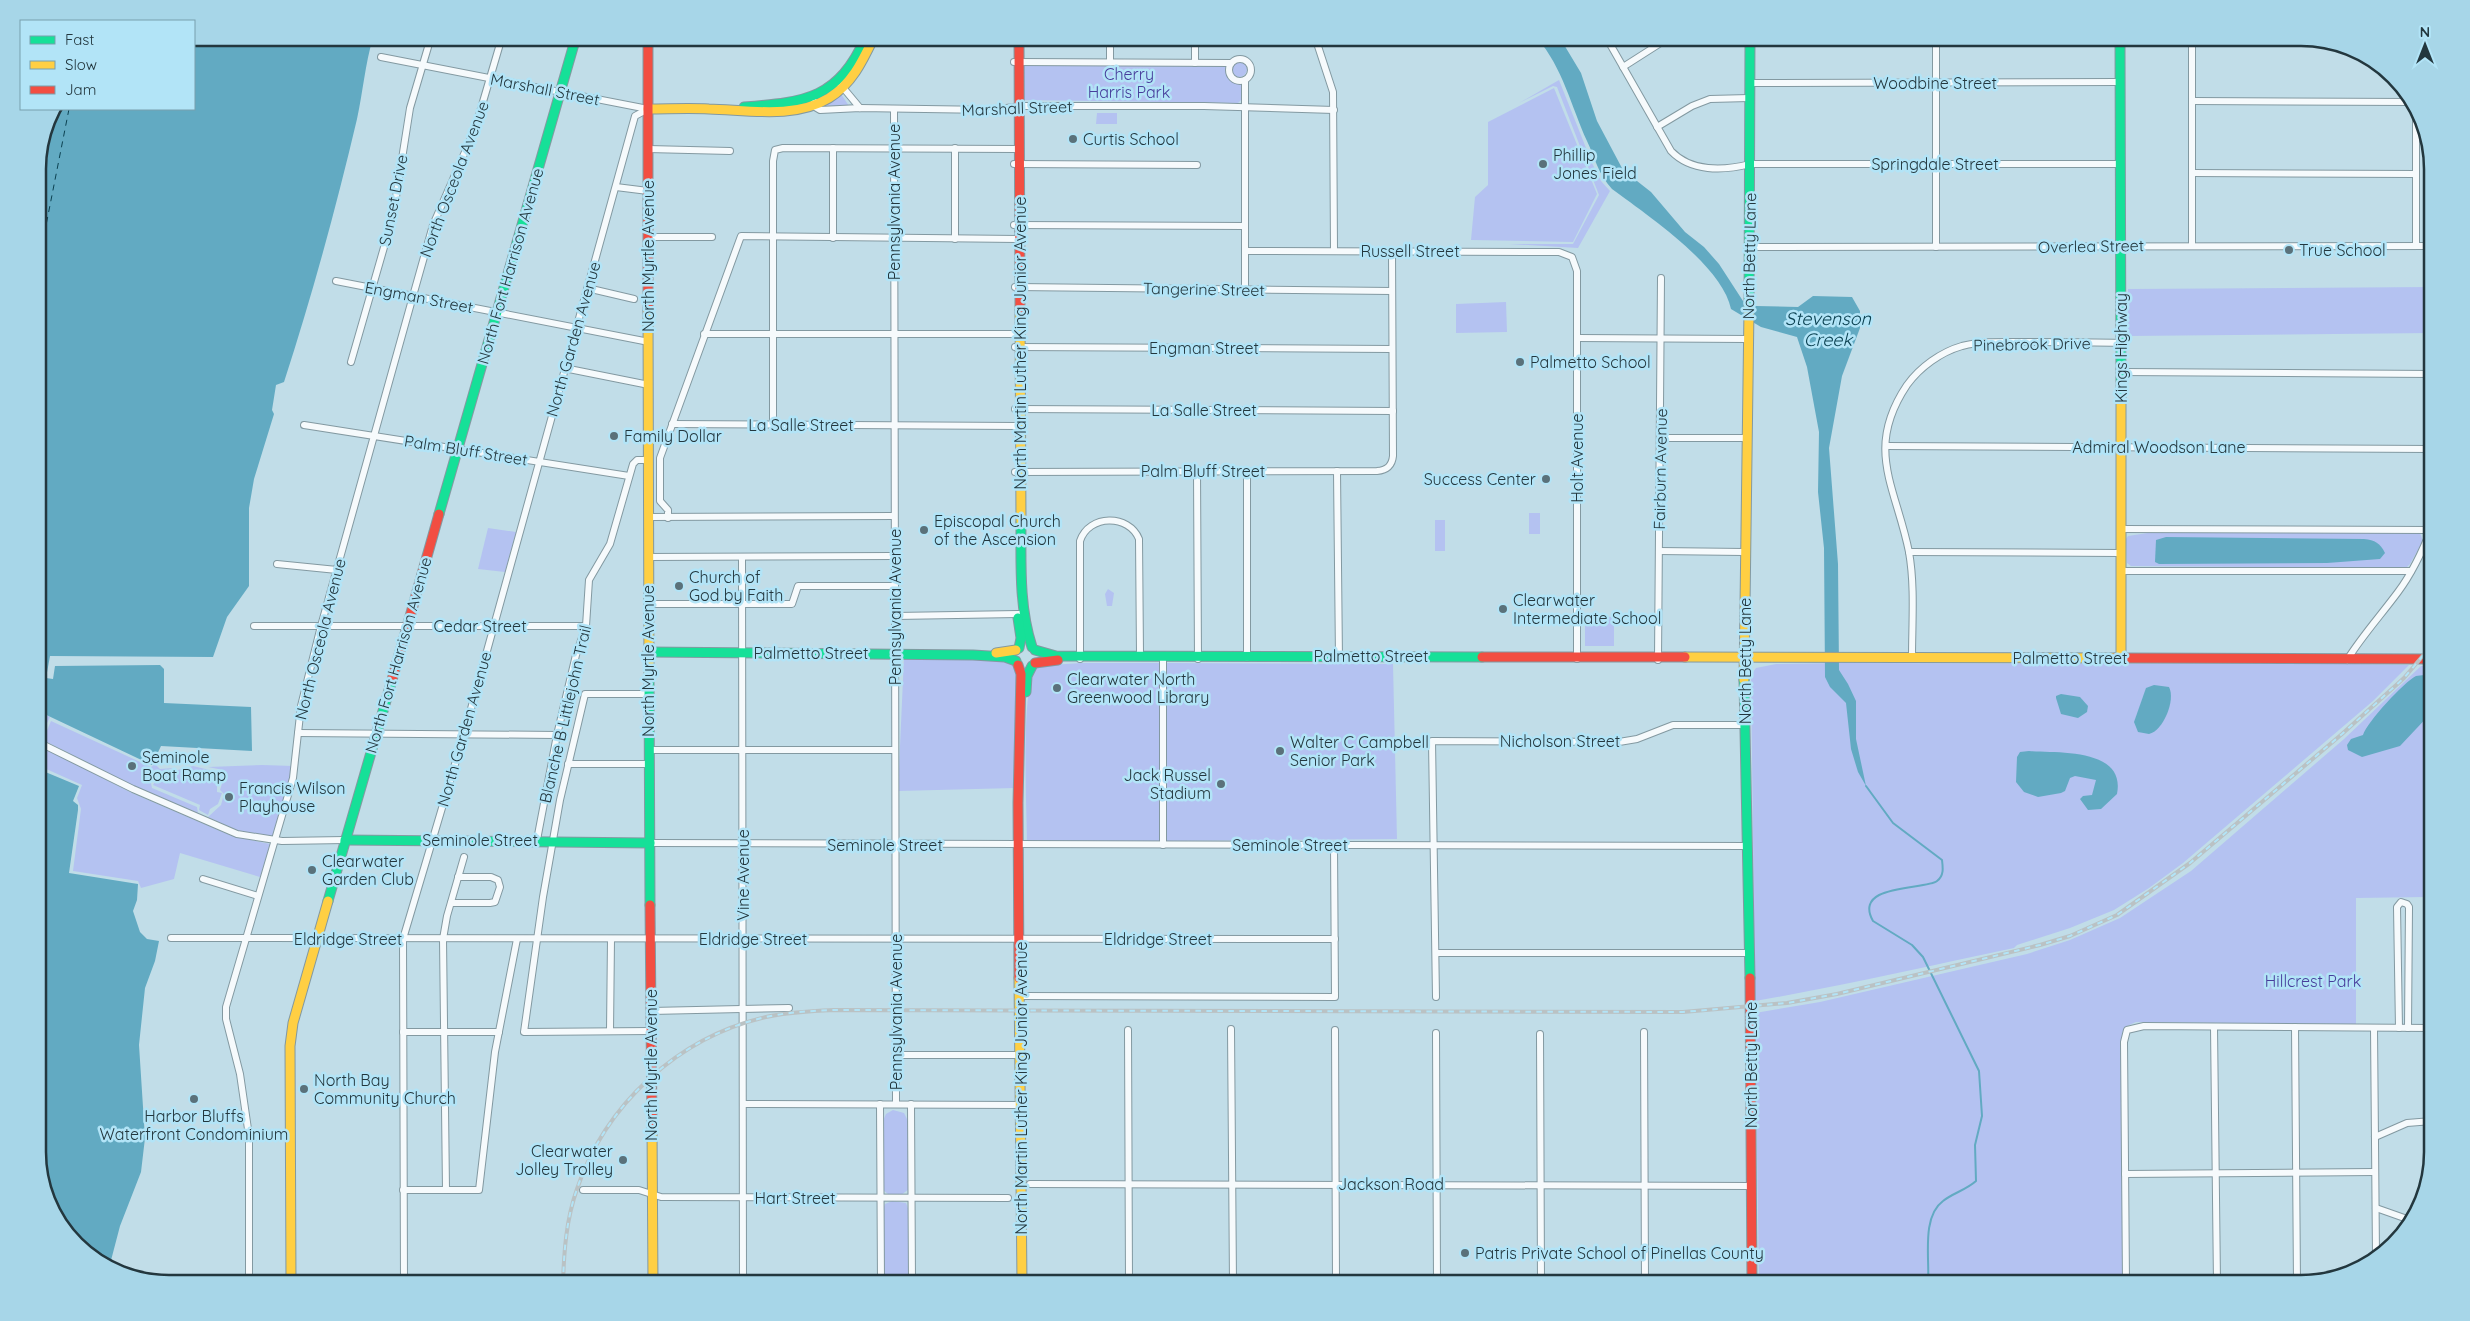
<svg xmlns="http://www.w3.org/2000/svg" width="2470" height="1321" font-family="Quicksand,sans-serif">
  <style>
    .green { fill: #b4c2f1 }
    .water { fill: #62aac2 }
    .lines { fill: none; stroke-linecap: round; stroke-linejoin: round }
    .stream { stroke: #62aac2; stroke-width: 2 }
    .ferry { stroke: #0b4151; stroke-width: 1; stroke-dasharray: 6 5; stroke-linecap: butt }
    .street-casing { stroke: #8399a1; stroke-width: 8 }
    .fast-casing { stroke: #8399a1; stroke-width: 11 }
    .slow-casing { stroke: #8399a1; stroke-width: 11 }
    .jam-casing { stroke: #8399a1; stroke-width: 11 }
    .street { stroke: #f6fafc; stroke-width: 6 }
    .fast { stroke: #16e098; stroke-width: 9 }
    .slow { stroke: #ffcf43; stroke-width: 9 }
    .jam { stroke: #f24e42; stroke-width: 9 }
    .rail-casing { stroke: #bac2c4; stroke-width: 4 }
    .rail { stroke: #b2e4f7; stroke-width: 2; stroke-dasharray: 5.5; stroke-linecap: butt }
    .poi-dot { fill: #5a717a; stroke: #b2e4f7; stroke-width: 2 }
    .labels { text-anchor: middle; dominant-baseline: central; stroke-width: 5; stroke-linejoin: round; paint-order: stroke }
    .park-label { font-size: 16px; fill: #473d9b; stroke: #b2e4f7 }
    .street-label { font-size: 16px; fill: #23373e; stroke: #b2e4f7 }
    .poi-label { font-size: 16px; fill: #23373e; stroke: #b2e4f7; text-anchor: start }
    .water-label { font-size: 18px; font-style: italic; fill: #0b4151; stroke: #b2e4f7 }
    .rim { fill: none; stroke: #23373e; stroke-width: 2.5 }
  </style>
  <rect width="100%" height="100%" fill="#c1dde8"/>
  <!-- green -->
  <g class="green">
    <circle cx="1239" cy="69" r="8"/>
    <polygon points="1021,65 1222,65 1225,66 1231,81 1241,85 1242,99 1238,103 1023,100"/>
    <polygon points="1559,80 1592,163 1601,181 1610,191 1578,248 1509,244 1573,244 1599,195 1557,87 1553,86 1519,103"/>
    <polygon points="1554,88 1597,194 1573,242 1471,240 1475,197 1488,185 1488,122"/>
    <polygon points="841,94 849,106 819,107 818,105"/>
    <polygon points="1097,113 1117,113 1117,124 1096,124"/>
    <polygon points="2432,287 2432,333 2128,336 2128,289"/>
    <polygon points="1506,302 1507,332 1456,333 1456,304"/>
    <rect x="1529" y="513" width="11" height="21"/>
    <rect x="1435" y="520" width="10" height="31"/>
    <polygon points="488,528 516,532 505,572 478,569"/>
    <polygon points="2154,532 2415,533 2420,533 2423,541 2410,564 2406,568 2131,566 2127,563 2126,539 2128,536"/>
    <polygon points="1108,589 1114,593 1112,606 1107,606 1105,594"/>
    <polygon points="1585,616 1614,617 1614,646 1585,646"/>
    <path d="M904,657c35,1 75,-4 109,7l4,10 -2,114 -117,3z"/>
    <path d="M1081,663h79v178h-133c0,-28 -7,-160 10,-175z"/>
    <polygon points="1166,663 1393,664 1397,839 1166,841"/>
    <path d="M1840,663l512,1 57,1 -36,36 -190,162 -34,25 -35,22 -44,18 -53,17 -3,3c-86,18 -172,38 -259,53l-4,-326 5,-7 20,-4z"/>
    <path d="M2421,666h11v157l-5,5c7,23 -1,46 -1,69l-70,1v126l-220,-2 -9,4 -5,7v250h-363l-4,-270 65,-11 207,-48 43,-14 50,-22 71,-47 153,-132z"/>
    <polygon points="38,711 50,717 40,738 38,737"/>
    <polygon points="51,721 151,767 155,764 160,769 174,768 157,773 151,783 152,788 197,807 198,813 134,786 43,740 40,746 132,793 232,836 270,844 260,877 180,853 174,879 141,888 138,881 73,871 81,809 77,798 82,785 44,768 38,767 38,740 43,740"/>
    <polygon points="262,765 293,766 272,837 238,831 208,817 221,805 224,794 220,790 225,774 223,770 208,767"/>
    <polygon points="193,766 222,773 220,781 217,783 217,792 222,793 218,804 210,809 208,815 199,810 200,805 153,785 159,775"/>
    <polygon points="893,1110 904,1113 908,1121 909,1189 901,1195 888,1194 883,1190 883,1121 886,1114"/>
    <polygon points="892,1201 906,1203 909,1211 909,1276 904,1283 887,1282 883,1271 883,1210 885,1204"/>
  </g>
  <!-- water -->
  <g class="water">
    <path d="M194,38h179c-8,26 -10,54 -16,81 -21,89 -45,177 -73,263l-8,3 -4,25 2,4 -20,65 -5,29v78l-22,31 -14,40 -163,-1 -4,22 7,1 2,-13 105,-1 4,4v34l87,4 1,44 -91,-5 -9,19 -114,-54v-550l10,-43 6,-9h140z"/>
    <path d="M1537,38h23l21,35 16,48 26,49 28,22 34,40 19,15 15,17 24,37 13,5 42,1 15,-11 39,1 8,14v17l-18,48 -13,72 9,116 1,106 9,14 8,17v38l10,47 -8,-14 -7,-23 -5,-46 -16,-16 -5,-10 -1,-129 -6,-56 1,-60 -12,-65 -10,-30 -36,-10 -30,-18c-9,-44 -84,-94 -119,-120 -14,-15 -17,-31 -25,-48 -16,-35 -24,-73 -50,-103z"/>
    <path d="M2166,537l198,2c11,1 16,4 21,14l-5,6 -53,4 -168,1 -4,-2 1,-22z"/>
    <path d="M2432,674v38l-32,34 -38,11 -14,-7 -1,-5 4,-6 12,-4c4,-13 41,-53 53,-59 5,-1 12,-1 16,-2z"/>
    <path d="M2154,685l15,2c7,13 -6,44 -20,47l-11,-2 -4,-10 12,-34z"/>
    <polygon points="2061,694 2080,697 2088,706 2087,712 2078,718 2061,714 2056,698 2056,696"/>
    <path d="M2029,751c29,2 97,-3 88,43l-16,15 -13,1 -8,-11 3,-3 9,-1 4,-15 -21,-4 -5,2 -5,13 -4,2 -23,4 -14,-5 -8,-10 1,-25 3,-5z"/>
    <polygon points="43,771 79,786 73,801 78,805 78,810 69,873 138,884 137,900 133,911 140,932 147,939 159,941 155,961 145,988 139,1045 145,1138 141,1172 120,1226 109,1268 60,1225 38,1161 38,781"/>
  </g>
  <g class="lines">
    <!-- stream -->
    <path class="stream" d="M1866,786l27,37 49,37c1,8 2,16 -5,21 -11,9 -85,2 -64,40l39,24 11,12 56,114 3,45 -7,29 1,36c-10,9 -23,12 -33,20 -22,16 -13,59 -15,82"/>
    <!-- ferry -->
    <polyline class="ferry" points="38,266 69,109"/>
    <defs>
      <g id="street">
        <polyline points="1110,37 1110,62"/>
        <polyline points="1195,37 1195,63"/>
        <polyline points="1315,37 1333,92 1334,251"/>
        <path d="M1606,37l65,114c20,21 52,20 79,13h371"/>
        <polyline points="1936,37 1936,247"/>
        <polyline points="2192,37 2192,245"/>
        <polyline points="381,57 648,109"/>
        <circle cx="1240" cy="70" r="11"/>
        <polyline points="1014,62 1231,63"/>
        <polyline points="1623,67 1670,37"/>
        <polyline points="1245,80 1245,288"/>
        <polyline points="1749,83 2120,82"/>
        <polyline points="840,84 860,108"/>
        <polyline points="814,101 815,107 820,110 860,108 990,110 1022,106 1204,106 1334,110"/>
        <polyline points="2192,101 2412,102"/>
        <polyline points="894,109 896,1104"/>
        <polyline points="1657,127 1692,106 1710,99 1749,98"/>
        <polyline points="833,148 833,238"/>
        <polyline points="955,148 955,239"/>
        <polyline points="648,149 730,151"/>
        <polyline points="1014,164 1197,165"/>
        <polyline points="2192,173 2416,174"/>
        <polyline points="616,187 648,191"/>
        <polyline points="1014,225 1245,226"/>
        <polyline points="649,237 712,237"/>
        <polyline points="2416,246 2416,114"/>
        <polyline points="1750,247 2432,246"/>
        <polyline points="1245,251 1559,252 1572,257 1577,271 1577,659"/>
        <polyline points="336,281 649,342"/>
        <polyline points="1015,287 1392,291"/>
        <polyline points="587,288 634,299"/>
        <polyline points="704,334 1020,334"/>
        <polyline points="1577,338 1748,339"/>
        <polyline points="1015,347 1392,349"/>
        <polyline points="351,362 393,216 410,108 431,37"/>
        <polyline points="564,368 649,385"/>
        <polyline points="2120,372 2432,374"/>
        <polyline points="1015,409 1393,411"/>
        <polyline points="672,424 1020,426"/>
        <polyline points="304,425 629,476"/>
        <polyline points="773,425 773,161 775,150 783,148 1019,149"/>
        <polyline points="1660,438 1746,438"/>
        <polyline points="1886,446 2432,449"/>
        <polyline points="1197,471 1198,659"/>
        <polyline points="1337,471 1339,659"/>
        <path d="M1015,472l362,-1c10,-1 15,-5 16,-15l-1,-205"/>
        <polyline points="649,517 894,516"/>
        <polyline points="668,518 668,510 660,501 660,458 741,236 1020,239"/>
        <polyline points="2121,529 2431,530"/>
        <polyline points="1659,551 1744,552"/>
        <polyline points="1909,552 2121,553"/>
        <polyline points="648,557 894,556"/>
        <polyline points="742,557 743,1283"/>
        <polyline points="277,564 337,570"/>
        <polyline points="2121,571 2411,571"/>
        <polyline points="648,604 792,604 798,586 895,586"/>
        <polyline points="895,616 1023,614"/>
        <polyline points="254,626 586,626"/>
        <polyline points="1163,655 1163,845"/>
        <polyline points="1247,658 1247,471"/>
        <path d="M1912,658c0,-35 3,-72 -3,-106 -13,-65 -45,-103 -2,-167 13,-18 34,-33 55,-39 20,-5 43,-4 64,-4 31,0 63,0 95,1"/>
        <path d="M1080,659v-118c9,-27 49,-27 59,-2l1,115"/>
        <polyline points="1658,660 1661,278"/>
        <path d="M2347,660c15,-24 34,-45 51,-68 15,-20 25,-42 34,-65"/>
        <polyline points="649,694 585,694 560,800 543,897 524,1032 651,1031"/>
        <polyline points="298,733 557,735"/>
        <polyline points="44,745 133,789 237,834 282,841 345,840"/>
        <polyline points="649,750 895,750"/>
        <polyline points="568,764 649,764"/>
        <polyline points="537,840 557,735 576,655 586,626 589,580 610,544 633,464 637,460 649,460"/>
        <polyline points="650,843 1747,846"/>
        <polyline points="203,879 258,896"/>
        <polyline points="451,903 490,903 495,902 500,887 498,880 491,877 458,877"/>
        <polyline points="171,938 1335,939"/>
        <polyline points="1436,953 1750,953"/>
        <polyline points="1020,996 1335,997 1334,845"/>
        <polyline points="1436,997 1432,741 1619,742 1637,739 1673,725 1745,725"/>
        <polyline points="651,1011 789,1008"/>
        <polyline points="2214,1027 2217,1283"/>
        <polyline points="2295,1027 2297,1283"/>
        <polyline points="2374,1028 2376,1256"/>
        <polyline points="2399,1028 2397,907 2401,902 2407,904 2409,907 2408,1028"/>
        <polyline points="1231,1029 1233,1283"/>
        <polyline points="1128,1030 1129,1283"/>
        <polyline points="1335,1030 1336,1283"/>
        <polyline points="610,1031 611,939"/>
        <polyline points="403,1032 499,1032"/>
        <polyline points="1644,1032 1645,1283"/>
        <polyline points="1436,1033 1437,1283"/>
        <polyline points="1540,1034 1541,1283"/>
        <polyline points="896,1055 1020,1055"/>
        <polyline points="743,1104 1021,1105"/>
        <polyline points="880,1104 881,1283"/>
        <polyline points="911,1104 912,1283"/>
        <polyline points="204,1137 290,1136"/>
        <polyline points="2375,1137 2407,1123 2432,1121"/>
        <polyline points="2125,1174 2375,1172"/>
        <polyline points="1030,1184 1751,1186"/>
        <polyline points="403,1190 479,1190 495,1052 517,939"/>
        <polyline points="446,1190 443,939 447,916 464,857"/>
        <polyline points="583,1190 639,1190 661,1197 1008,1198"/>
        <polyline points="2376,1208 2410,1220"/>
        <polyline points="249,1283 249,1136 240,1074 226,1019 226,1007 293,778 301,706 321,626 413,296 433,225 475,129 502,37"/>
        <polyline points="404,1283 403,939 464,734 635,116 648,109"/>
        <polyline points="2126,1283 2124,1042 2127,1030 2144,1026 2432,1028"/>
      </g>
      <g id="fast">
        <polyline points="2120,37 2121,402"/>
        <path d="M744,107c63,-5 94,-8 122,-70"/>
        <polyline points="1749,308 1750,37"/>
        <polyline points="439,514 576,37"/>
        <path d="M1021,522c0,42 -2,85 11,125"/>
        <polyline points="1018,618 1021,638 1019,648"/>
        <polyline points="1035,650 1056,656 1482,657"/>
        <polyline points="648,652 973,655 1005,657 1016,661"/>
        <polyline points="649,677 650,905"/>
        <polyline points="1744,680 1750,978"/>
        <polyline points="1026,692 1027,676 1032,666"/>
        <polyline points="345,840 650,843"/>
        <polyline points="328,901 392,680"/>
      </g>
      <g id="slow">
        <path d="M648,109c20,0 41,-1 61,0 39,1 86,10 120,-11 23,-14 34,-38 45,-61"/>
        <polyline points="648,310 649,677"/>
        <polyline points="1020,311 1021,522"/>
        <polyline points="2121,402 2121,658"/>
        <polyline points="996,653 1016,650"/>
        <polyline points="1685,657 2115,658"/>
        <polyline points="1744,680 1749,308"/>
        <polyline points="1019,978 1022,1283"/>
        <polyline points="652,1126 653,1283"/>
        <polyline points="291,1283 290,1046 293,1023 328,901"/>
      </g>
      <g id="jam">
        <polyline points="648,37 648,310"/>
        <polyline points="1019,37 1020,311"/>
        <polyline points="1482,657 1685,657"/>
        <polyline points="2115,658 2432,659"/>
        <polyline points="1035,663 1058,660"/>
        <polyline points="1018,665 1021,674 1018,803 1019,978"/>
        <polyline points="392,680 439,514"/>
        <polyline points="650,905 652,1126"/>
        <polyline points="1750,978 1752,1283"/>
      </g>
    </defs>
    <!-- street casing -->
    <use href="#street" class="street-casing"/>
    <!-- fast casing -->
    <use href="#fast" class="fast-casing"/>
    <!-- slow casing -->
    <use href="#slow" class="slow-casing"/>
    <!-- jam casing -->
    <use href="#jam" class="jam-casing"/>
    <!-- street -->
    <use href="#street" class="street"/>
    <!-- fast -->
    <use href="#fast" class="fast"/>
    <!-- slow -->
    <use href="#slow" class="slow"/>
    <!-- jam -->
    <use href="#jam" class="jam"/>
    <defs>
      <path id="rail" d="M563,1283c1,-31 3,-63 14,-94 28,-84 101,-152 189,-172 22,-5 45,-6 68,-7l849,2 104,-9 50,-9 203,-49 30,-9 47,-21 73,-52 152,-129 62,-56 28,-33"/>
    </defs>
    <!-- rail casing -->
    <use href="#rail" class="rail-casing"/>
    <!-- rail -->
    <use href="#rail" class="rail"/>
  </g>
  <!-- markers -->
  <g class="poi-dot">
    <circle cx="1073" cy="139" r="5"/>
    <circle cx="1543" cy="164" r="5"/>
    <circle cx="2289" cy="250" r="5"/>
    <circle cx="1520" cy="362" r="5"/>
    <circle cx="614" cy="436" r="5"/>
    <circle cx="1546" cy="479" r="5"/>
    <circle cx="924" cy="530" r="5"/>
    <circle cx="679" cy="586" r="5"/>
    <circle cx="1503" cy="609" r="5"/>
    <circle cx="1057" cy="688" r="5"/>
    <circle cx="1280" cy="751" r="5"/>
    <circle cx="132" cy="766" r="5"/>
    <circle cx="1221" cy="784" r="5"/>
    <circle cx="229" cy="797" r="5"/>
    <circle cx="312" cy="870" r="5"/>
    <circle cx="304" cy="1089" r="5"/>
    <circle cx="194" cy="1099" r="5"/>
    <circle cx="623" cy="1160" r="5"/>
    <circle cx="1465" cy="1253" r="5"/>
  </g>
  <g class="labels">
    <!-- park labels -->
    <g class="park-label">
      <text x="1129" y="74">Cherry<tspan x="1129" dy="18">Harris Park</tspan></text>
      <text x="2313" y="981">Hillcrest Park</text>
    </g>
    <!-- street labels -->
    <g class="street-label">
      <text x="1935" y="83">Woodbine Street</text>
      <text transform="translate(545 89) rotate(11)">Marshall Street</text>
      <text transform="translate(1017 108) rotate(-2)">Marshall Street</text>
      <text x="1935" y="164">Springdale Street</text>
      <text transform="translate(454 179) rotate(-69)">North Osceola Avenue</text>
      <text transform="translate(393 200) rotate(-79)">Sunset Drive</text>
      <text transform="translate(894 202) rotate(-90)">Pennsylvania Avenue</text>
      <text transform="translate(2091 246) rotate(-1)">Overlea Street</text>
      <text x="1410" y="251">Russell Street</text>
      <text transform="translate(648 256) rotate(-90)">North Myrtle Avenue</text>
      <text transform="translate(1749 256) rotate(-89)">North Betty Lane</text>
      <text transform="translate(510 266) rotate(-74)">North Fort Harrison Avenue</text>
      <text transform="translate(1204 289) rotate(1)">Tangerine Street</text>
      <text transform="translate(419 297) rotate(11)">Engman Street</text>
      <text transform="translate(573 339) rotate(-74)">North Garden Avenue</text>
      <text transform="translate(1020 343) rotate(-90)">North Martin Luther King Junior Avenue</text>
      <text transform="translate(2032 344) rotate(-1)">Pinebrook Drive</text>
      <text x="1204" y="348">Engman Street</text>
      <text transform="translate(2121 348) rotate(-90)">Kings Highway</text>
      <text x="1204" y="410">La Salle Street</text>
      <text x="801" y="425">La Salle Street</text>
      <text x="2159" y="447">Admiral Woodson Lane</text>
      <text transform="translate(466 450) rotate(9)">Palm Bluff Street</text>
      <text transform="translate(1577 458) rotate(-90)">Holt Avenue</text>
      <text transform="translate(1660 469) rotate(-89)">Fairburn Avenue</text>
      <text x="1203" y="471">Palm Bluff Street</text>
      <text transform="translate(895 607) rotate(-90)">Pennsylvania Avenue</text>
      <text x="480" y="626">Cedar Street</text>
      <text transform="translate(320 639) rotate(-76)">North Osceola Avenue</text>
      <text x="811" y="653">Palmetto Street</text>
      <text transform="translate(398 655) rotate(-74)">North Fort Harrison Avenue</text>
      <text x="1371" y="656">Palmetto Street</text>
      <text x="2070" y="658">Palmetto Street</text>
      <text transform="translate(648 661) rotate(-90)">North Myrtle Avenue</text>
      <text transform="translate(1745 661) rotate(-90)">North Betty Lane</text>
      <text transform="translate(565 714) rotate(-77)">Blanche B Littlejohn Trail</text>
      <text transform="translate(464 729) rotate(-74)">North Garden Avenue</text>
      <text x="1560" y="741">Nicholson Street</text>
      <text x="480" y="840">Seminole Street</text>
      <text x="885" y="845">Seminole Street</text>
      <text x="1290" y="845">Seminole Street</text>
      <text transform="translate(743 875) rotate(-90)">Vine Avenue</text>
      <text x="348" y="939">Eldridge Street</text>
      <text x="753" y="939">Eldridge Street</text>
      <text x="1158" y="939">Eldridge Street</text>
      <text transform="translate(896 1012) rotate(-90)">Pennsylvania Avenue</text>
      <text transform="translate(651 1065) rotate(-90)">North Myrtle Avenue</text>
      <text transform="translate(1751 1065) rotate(-90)">North Betty Lane</text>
      <text transform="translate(1021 1088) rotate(-90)">North Martin Luther King Junior Avenue</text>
      <text x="1391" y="1184">Jackson Road</text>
      <text x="795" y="1198">Hart Street</text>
    </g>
    <!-- poi labels -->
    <g class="poi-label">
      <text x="1083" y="139">Curtis School</text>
      <text x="1553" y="155">Phillip<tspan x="1553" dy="18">Jones Field</tspan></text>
      <text x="2299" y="250">True School</text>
      <text x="1530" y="362">Palmetto School</text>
      <text x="624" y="436">Family Dollar</text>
      <text x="1536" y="479" text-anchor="end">Success Center</text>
      <text x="934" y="521">Episcopal Church<tspan x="934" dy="18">of the Ascension</tspan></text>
      <text x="689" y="577">Church of<tspan x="689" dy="18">God by Faith</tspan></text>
      <text x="1513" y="600">Clearwater<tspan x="1513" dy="18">Intermediate School</tspan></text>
      <text x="1067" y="679">Clearwater North<tspan x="1067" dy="18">Greenwood Library</tspan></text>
      <text x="1290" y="742">Walter C Campbell<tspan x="1290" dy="18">Senior Park</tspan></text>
      <text x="142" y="757">Seminole<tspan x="142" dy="18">Boat Ramp</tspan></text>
      <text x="1211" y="775" text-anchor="end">Jack Russel<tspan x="1211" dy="18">Stadium</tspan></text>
      <text x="239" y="788">Francis Wilson<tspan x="239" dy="18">Playhouse</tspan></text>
      <text x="322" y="861">Clearwater<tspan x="322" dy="18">Garden Club</tspan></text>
      <text x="314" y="1080">North Bay<tspan x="314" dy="18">Community Church</tspan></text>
      <text x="194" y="1116" text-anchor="middle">Harbor Bluffs<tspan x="194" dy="18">Waterfront Condominium</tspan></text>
      <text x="613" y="1151" text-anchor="end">Clearwater<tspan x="613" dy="18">Jolley Trolley</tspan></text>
      <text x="1475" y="1253">Patris Private School of Pinellas County</text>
    </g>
    <!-- water labels -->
    <g class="water-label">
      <text x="1828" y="318">Stevenson<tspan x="1828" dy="21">Creek</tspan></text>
    </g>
  </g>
  <!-- crop -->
  <path d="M0 0H2470V1321H0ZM169 46H2301A123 123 0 0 1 2424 169V1152A123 123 0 0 1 2301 1275H169A123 123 0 0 1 46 1152V169A123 123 0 0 1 169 46Z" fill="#a7d6e8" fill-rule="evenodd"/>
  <path class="rim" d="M169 46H2301A123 123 0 0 1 2424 169V1152A123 123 0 0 1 2301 1275H169A123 123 0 0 1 46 1152V169A123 123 0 0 1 169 46Z"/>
  <!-- legend -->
  <rect x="20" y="20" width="175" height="90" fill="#b2e4f7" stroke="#799fad"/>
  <rect x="30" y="36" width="25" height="8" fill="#16e098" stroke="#799fad"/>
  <text x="65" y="45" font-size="15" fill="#23373e">Fast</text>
  <rect x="30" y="61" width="25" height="8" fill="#ffcf43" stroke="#799fad"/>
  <text x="65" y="70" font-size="15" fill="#23373e">Slow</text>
  <rect x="30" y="86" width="25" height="8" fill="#f24e42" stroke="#799fad"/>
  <text x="65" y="95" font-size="15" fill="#23373e">Jam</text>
  <!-- north arrow -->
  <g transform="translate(2425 45)" stroke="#b2e4f7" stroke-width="4" paint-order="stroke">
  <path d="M0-4L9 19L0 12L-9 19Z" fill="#23373e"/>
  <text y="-8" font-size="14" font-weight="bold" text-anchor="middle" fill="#23373e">N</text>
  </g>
</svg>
